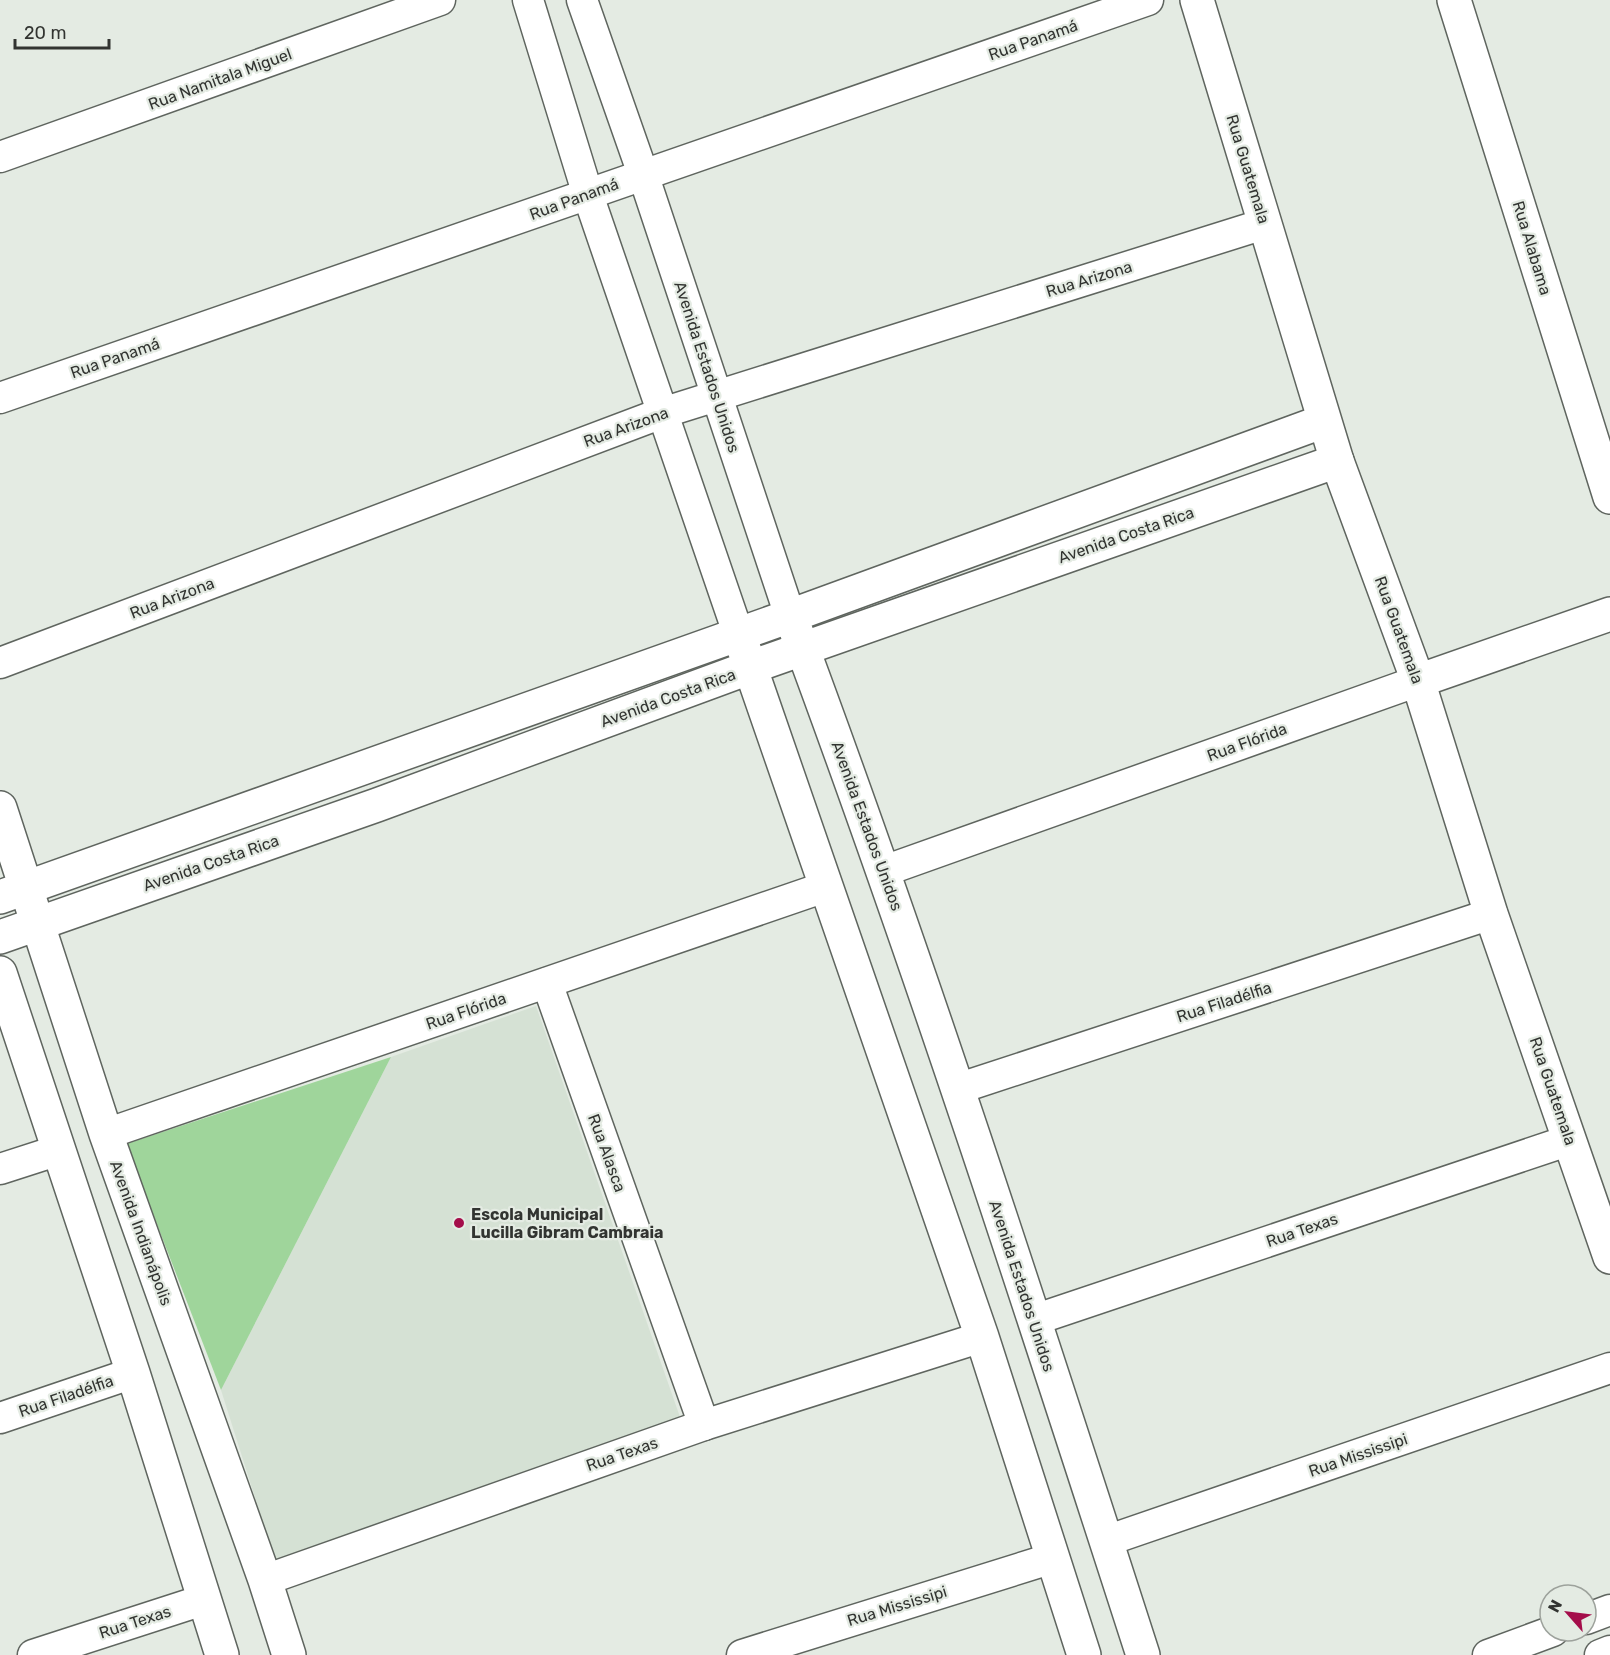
<svg xmlns="http://www.w3.org/2000/svg" width="1610" height="1655" font-family="Rubik,sans-serif">
  <style>
    .built { fill: #d5e1d4 }
    .green { fill: #9fd59b }
    .lines { fill: none; stroke-linecap: round; stroke-linejoin: round }
    .street-casing { stroke: #5f655f; stroke-width: 33 }
    .secondary-casing { stroke: #5f655f; stroke-width: 36 }
    .street { stroke: #fff; stroke-width: 30 }
    .secondary { stroke: #fff; stroke-width: 33 }
    .poi-dot { fill: #a40d4a; stroke: #e4ebe3; stroke-width: 2 }
    .labels { text-anchor: middle; dominant-baseline: central; stroke-width: 4.5; stroke-linejoin: round; paint-order: stroke }
    .street-label { font-size: 16px; fill: #323431; stroke: #e4ebe3 }
    .poi-label { font-size: 16px; font-weight: bold; fill: #323431; stroke: #e4ebe3; text-anchor: start }
  </style>
  <rect width="100%" height="100%" fill="#e4ebe3"/>
  <!-- built -->
  <polygon class="built" points="536,1006 680,1417 275,1561 221,1390 391,1057"/>
  <!-- green -->
  <polygon class="green" points="391,1057 221,1390 126,1144"/>
  <g class="lines">
    <defs>
      <g id="street">
        <polyline points="528,0 588,195 738,633"/>
        <polyline points="582,0 643,174 790,616"/>
        <polyline points="0,157 440,0"/>
        <polyline points="0,398 1148,0"/>
        <polyline points="0,663 662,413 1264,224"/>
        <polyline points="884,871 1418,681"/>
        <polyline points="547,983 704,1425"/>
        <polyline points="957,1089 1491,914"/>
        <polyline points="106,1134 825,887"/>
        <polyline points="0,1169 59,1150"/>
        <polyline points="1034,1320 1570,1140"/>
        <polyline points="0,1418 133,1373"/>
        <polyline points="1106,1541 1610,1368"/>
        <polyline points="265,1580 704,1425 982,1337"/>
        <polyline points="1586,1619 1610,1610"/>
        <polyline points="33,1655 203,1600"/>
        <polyline points="742,1655 1053,1558"/>
        <polyline points="1488,1655 1553,1631"/>
        <polyline points="1600,1655 1610,1651"/>
      </g>
      <g id="secondary">
        <polyline points="1197,0 1337,461 1418,681 1491,914 1610,1257"/>
        <polyline points="1454,0 1610,497"/>
        <path d="M795,628c126,339 237,683 348,1027"/>
        <polyline points="743,646 982,1337 1084,1655"/>
        <polyline points="1418,681 1610,614"/>
        <polyline points="0,808 106,1134 265,1580 289,1655"/>
        <polyline points="0,897 790,616 1324,421"/>
        <polyline points="0,937 377,805 751,667 1337,461"/>
        <polyline points="0,973 133,1373 222,1655"/>
      </g>
    </defs>
    <!-- street casing -->
    <use href="#street" class="street-casing"/>
    <!-- secondary casing -->
    <use href="#secondary" class="secondary-casing"/>
    <!-- street -->
    <use href="#street" class="street"/>
    <!-- secondary -->
    <use href="#secondary" class="secondary"/>
  </g>
  <!-- markers -->
  <circle class="poi-dot" cx="459" cy="1223" r="6"/>
  <g class="labels">
    <!-- street labels -->
    <g class="street-label">
      <text transform="translate(1033 40) rotate(-19)">Rua Panamá</text>
      <text transform="translate(220 79) rotate(-20)">Rua Namitala Miguel</text>
      <text transform="translate(1248 169) rotate(73)">Rua Guatemala</text>
      <text transform="translate(574 199) rotate(-20)">Rua Panamá</text>
      <text transform="translate(1532 248) rotate(73)">Rua Alabama</text>
      <text transform="translate(1089 279) rotate(-17)">Rua Arizona</text>
      <text transform="translate(115 358) rotate(-19)">Rua Panamá</text>
      <text transform="translate(707 367) rotate(72)">Avenida Estados Unidos</text>
      <text transform="translate(626 427) rotate(-20)">Rua Arizona</text>
      <text transform="translate(1126 535) rotate(-19)">Avenida Costa Rica</text>
      <text transform="translate(172 598) rotate(-21)">Rua Arizona</text>
      <text transform="translate(1399 630) rotate(70)">Rua Guatemala</text>
      <text transform="translate(668 698) rotate(-20)">Avenida Costa Rica</text>
      <text transform="translate(1247 742) rotate(-20)">Rua Flórida</text>
      <text transform="translate(867 826) rotate(70)">Avenida Estados Unidos</text>
      <text transform="translate(211 863) rotate(-19)">Avenida Costa Rica</text>
      <text transform="translate(1224 1002) rotate(-18)">Rua Filadélfia</text>
      <text transform="translate(466 1011) rotate(-19)">Rua Flórida</text>
      <text transform="translate(1553 1091) rotate(71)">Rua Guatemala</text>
      <text transform="translate(607 1153) rotate(70)">Rua Alasca</text>
      <text transform="translate(1302 1230) rotate(-19)">Rua Texas</text>
      <text transform="translate(141 1233) rotate(70)">Avenida Indianápolis</text>
      <text transform="translate(1022 1286) rotate(72)">Avenida Estados Unidos</text>
      <text transform="translate(66 1396) rotate(-19)">Rua Filadélfia</text>
      <text transform="translate(622 1454) rotate(-19)">Rua Texas</text>
      <text transform="translate(1358 1455) rotate(-19)">Rua Mississipi</text>
      <text transform="translate(897 1606) rotate(-17)">Rua Mississipi</text>
      <text transform="translate(135 1622) rotate(-18)">Rua Texas</text>
    </g>
    <!-- poi labels -->
    <g class="poi-label">
      <text x="471" y="1214">Escola Municipal<tspan x="471" dy="18">Lucilla Gibram Cambraia</tspan></text>
    </g>
  </g>
  <!-- north arrow -->
  <g transform="translate(1568 1613) rotate(298)"><circle r="28" fill="#e4ebe3" stroke="#9da29c" stroke-width="1.5"/>
  <path d="M0-4.5L10 22L0 15L-10 22Z" fill="#a40d4a"/>
  <text y="-9" font-size="16" font-weight="bold" text-anchor="middle" fill="#323431">N</text>
  </g>
  <!-- scale -->
  <path d="M15 39v9h94v-9" fill="none" stroke="#323431" stroke-width="3"/>
  <text x="24" y="39" font-size="18" fill="#323431" stroke="#e4ebe3" stroke-width="4.5" paint-order="stroke">20 m</text>
</svg>
